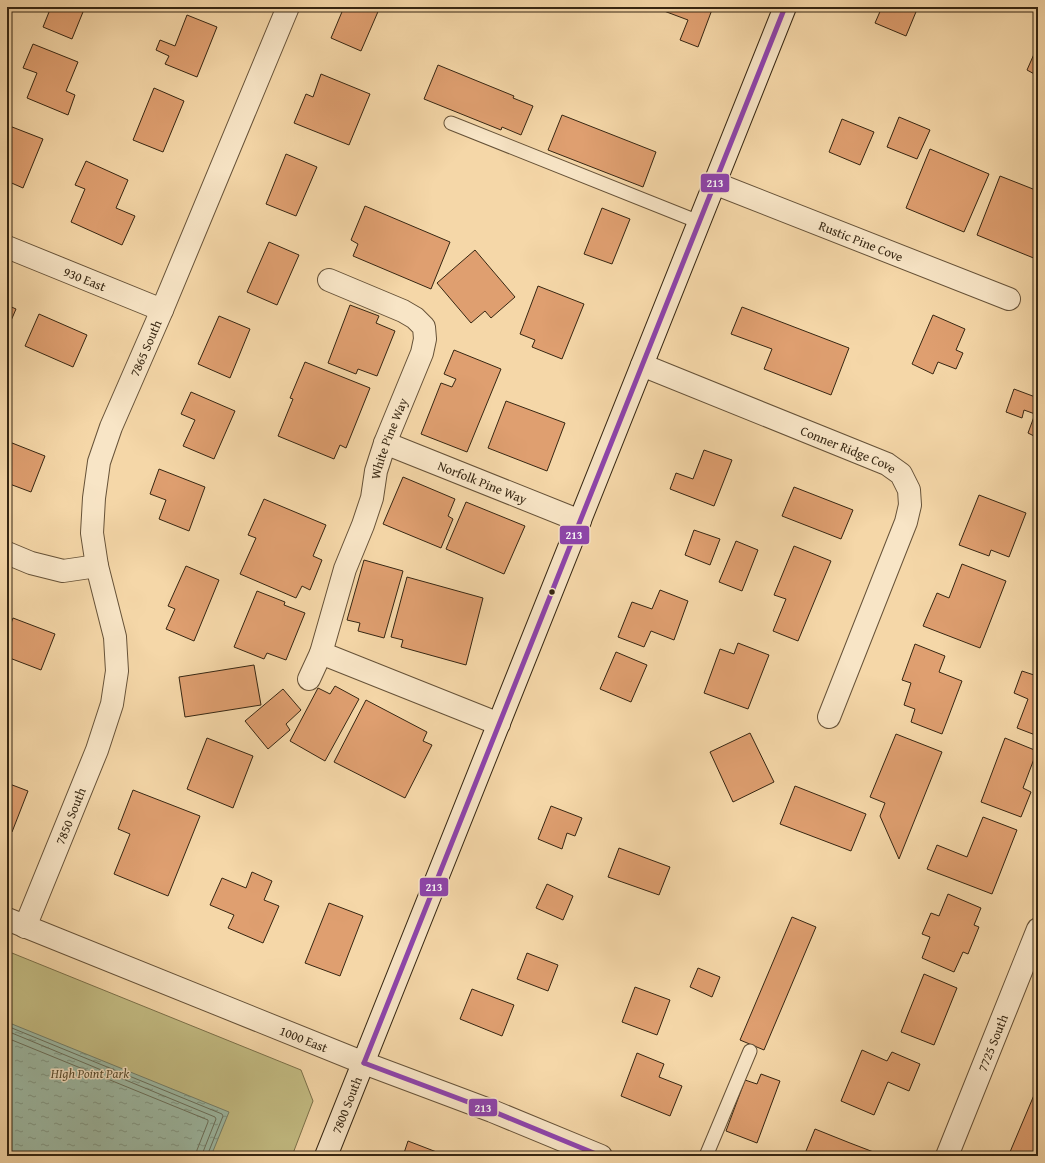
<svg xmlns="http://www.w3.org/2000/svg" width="1045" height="1163" font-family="'Gentium Book Plus',serif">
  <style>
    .park { fill: #c3bc83; stroke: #7c714a }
    .water { fill: url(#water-ripples); stroke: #747f6a }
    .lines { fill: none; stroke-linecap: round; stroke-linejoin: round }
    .shore { stroke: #6a705c; stroke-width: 1 }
    .building { fill: #df9f70; stroke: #362612 }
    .service-casing { stroke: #665238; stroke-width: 15 }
    .minor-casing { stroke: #665238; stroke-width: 24 }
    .tertiary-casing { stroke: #665238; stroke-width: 24 }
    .secondary-casing { stroke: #362612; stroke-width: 24 }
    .service { stroke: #f8e5c6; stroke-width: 13 }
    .minor { stroke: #f8e5c6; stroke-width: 22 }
    .tertiary { stroke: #f8e5c6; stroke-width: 22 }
    .secondary { stroke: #f8e5c6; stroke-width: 22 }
    .bus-1-casing { stroke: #f8e5c6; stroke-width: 8 }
    .bus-1 { stroke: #8e44ad; stroke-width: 5 }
    .bus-dot { fill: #362612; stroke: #f8e5c6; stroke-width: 1.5 }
    .labels { text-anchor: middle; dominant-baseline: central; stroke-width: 3; stroke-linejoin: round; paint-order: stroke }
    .street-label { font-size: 13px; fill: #362612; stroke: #f8e5c6 }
    .park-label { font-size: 13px; font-style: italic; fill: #594c2e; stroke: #f8e5c6 }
    .line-badge { stroke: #f8e5c6; stroke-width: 1.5 }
    .badge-label { font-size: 11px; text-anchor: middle; font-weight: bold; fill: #fff }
  </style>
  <defs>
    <pattern id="water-ripples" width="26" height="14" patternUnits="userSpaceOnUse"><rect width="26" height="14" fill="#9dbaa5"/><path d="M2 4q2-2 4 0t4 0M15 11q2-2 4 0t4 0" fill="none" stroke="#819785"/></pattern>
  </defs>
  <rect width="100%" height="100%" fill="#f5d7a8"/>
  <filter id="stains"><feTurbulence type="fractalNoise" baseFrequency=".005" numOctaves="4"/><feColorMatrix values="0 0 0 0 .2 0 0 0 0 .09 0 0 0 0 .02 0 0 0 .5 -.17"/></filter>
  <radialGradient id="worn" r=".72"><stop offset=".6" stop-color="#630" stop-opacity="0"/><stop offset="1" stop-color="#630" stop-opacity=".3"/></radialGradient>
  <!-- park -->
  <polygon class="park" points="7,951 301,1070 313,1101 292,1156 7,1156"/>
  <!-- water -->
  <polygon class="water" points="7,1022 229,1112 211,1156 7,1156"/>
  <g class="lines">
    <!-- shore -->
    <g class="shore">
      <polyline points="7,1026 222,1114 223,1116 207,1156"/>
      <polyline points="7,1031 215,1117 216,1119 203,1152 202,1156"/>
      <polyline points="7,1038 208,1120 208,1122 197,1150 196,1156"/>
    </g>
  </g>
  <!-- building -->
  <g class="building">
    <polygon points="51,7 85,7 72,39 43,27"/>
    <polygon points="344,7 380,7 361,51 331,38"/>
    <polygon points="665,7 713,7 698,47 680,40 688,20 664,11"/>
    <polygon points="882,7 918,7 906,36 875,23"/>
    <polygon points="187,15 217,27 197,77 165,64 169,56 156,50 160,40 175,46"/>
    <polygon points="33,44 78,62 66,91 75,95 68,115 27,98 37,73 23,68"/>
    <polygon points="1038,45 1038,76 1027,70"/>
    <polygon points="438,65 514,96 513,98 533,106 521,135 502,127 501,130 424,99"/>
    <polygon points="321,74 370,94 349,145 294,123 306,94 313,97"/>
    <polygon points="154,88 184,101 163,152 133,140"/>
    <polygon points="562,115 656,152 643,187 548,150"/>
    <polygon points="899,117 930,130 917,159 887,147"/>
    <polygon points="842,119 874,132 860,165 829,152"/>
    <polygon points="7,125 43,139 23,188 7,181"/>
    <polygon points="930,149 989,174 964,232 906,208"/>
    <polygon points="286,154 317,167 296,216 266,204"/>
    <polygon points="86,161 128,180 116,208 135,216 122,245 71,222 85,189 75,185"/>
    <polygon points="1000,176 1038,191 1038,255 1036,259 977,235"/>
    <polygon points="365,206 450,242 431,289 353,256 358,244 351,240"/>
    <polygon points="602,208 630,219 612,264 584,254"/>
    <polygon points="269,242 299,255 277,305 247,292"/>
    <polygon points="475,250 515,297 491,318 485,311 471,323 437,283"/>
    <polygon points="538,286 584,304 562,359 532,347 535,340 520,334"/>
    <polygon points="7,305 16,309 7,330"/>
    <polygon points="350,305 379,316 376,323 395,331 377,376 358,369 356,374 328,363"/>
    <polygon points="742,307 849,348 831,395 764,369 772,349 731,334"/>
    <polygon points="39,314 87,335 73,367 25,346"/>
    <polygon points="933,315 965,329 956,350 963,353 956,369 938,362 933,374 912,364"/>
    <polygon points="219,316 250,329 230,378 198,364"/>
    <polygon points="454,350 501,369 467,452 421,434 441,383 452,387 456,379 444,374"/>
    <polygon points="305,362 370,388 346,448 340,445 334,459 278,436 293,399 290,398"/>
    <polygon points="1014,389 1038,398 1038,438 1028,433 1035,414 1024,410 1022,418 1006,412"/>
    <polygon points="191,392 235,411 214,459 183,446 195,420 181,414"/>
    <polygon points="506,401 565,423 547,471 488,448"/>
    <polygon points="7,441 45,456 31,492 7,483"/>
    <polygon points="704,450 732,460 714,506 670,489 676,473 693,479"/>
    <polygon points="159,469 205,487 189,531 159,519 166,500 150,494"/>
    <polygon points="403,477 455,499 448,516 453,519 441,548 383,524"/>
    <polygon points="794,487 853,510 841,539 782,516"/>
    <polygon points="979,495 1026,513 1009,557 991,550 989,556 959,545"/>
    <polygon points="264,499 326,525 313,556 322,560 310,590 302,586 296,598 240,574 256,538 248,535"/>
    <polygon points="466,502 525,526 504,574 446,549"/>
    <polygon points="694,530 720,539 710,565 685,555"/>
    <polygon points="736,541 758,550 742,591 719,582"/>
    <polygon points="794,546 831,561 798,641 773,631 786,599 774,595"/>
    <polygon points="364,560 403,571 384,638 358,631 360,623 347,620"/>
    <polygon points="962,564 1006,581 980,648 923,626 937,593 949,598"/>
    <polygon points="186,566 219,580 194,641 166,629 175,609 168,606"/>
    <polygon points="407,577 483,598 466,665 401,647 403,640 391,637"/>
    <polygon points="660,590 688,601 674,640 651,631 644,647 618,637 632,602 652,609"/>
    <polygon points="257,591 285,602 284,605 305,613 286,660 267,653 264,659 234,647"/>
    <polygon points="13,618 55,634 41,670 7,657 7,634"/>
    <polygon points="738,643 769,655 748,709 704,693 720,649 734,654"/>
    <polygon points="915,644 945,656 939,672 962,681 942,734 911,722 915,709 904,705 911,683 902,680"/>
    <polygon points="616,652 647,665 631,702 600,689"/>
    <polygon points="254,665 261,705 185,717 179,677"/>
    <polygon points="1022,671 1037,676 1038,673 1038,736 1017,728 1028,699 1014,693"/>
    <polygon points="335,686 359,699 325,761 290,741 318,688 330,694"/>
    <polygon points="283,689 301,710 286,724 290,730 268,749 245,721"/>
    <polygon points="366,700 427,732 423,741 432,745 405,798 334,762"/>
    <polygon points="750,733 774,782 733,802 710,752"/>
    <polygon points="896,734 942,752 899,859 880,816 885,803 870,797"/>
    <polygon points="207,738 253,756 233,808 187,789"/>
    <polygon points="1005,738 1037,751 1023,788 1031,792 1021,817 981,802"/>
    <polygon points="7,783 28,791 12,832 7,830"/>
    <polygon points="795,786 866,814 851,851 780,824"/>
    <polygon points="133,790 200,816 168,896 114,874 130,834 118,829"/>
    <polygon points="551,806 582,818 575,836 567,833 562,849 538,839"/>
    <polygon points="983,817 1017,830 992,894 927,869 937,845 967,857"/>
    <polygon points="619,848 670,867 659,895 608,877"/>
    <polygon points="252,872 272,881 264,900 279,906 263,943 228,928 234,915 210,905 222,878 246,888"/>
    <polygon points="547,884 573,896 563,920 536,908"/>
    <polygon points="948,894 981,908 974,925 979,927 968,954 963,952 954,972 922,958 930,937 922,934 931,913 939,916"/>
    <polygon points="329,903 363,916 340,976 305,963"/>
    <polygon points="792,917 816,927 764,1050 740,1040"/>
    <polygon points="527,953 558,965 548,991 517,979"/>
    <polygon points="698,968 720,977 712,997 690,987"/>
    <polygon points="924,974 957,988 934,1045 901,1032"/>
    <polygon points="635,987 670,1000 657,1035 622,1022"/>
    <polygon points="472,989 514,1005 502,1036 460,1019"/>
    <polygon points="862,1050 887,1061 892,1052 920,1064 909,1091 888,1082 874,1115 841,1101"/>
    <polygon points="637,1053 664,1064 659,1077 682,1086 670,1116 621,1096"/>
    <polygon points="761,1074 780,1081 757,1143 726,1131 745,1080 757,1084"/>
    <polygon points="1037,1088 1038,1089 1038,1156 1020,1156 1010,1152"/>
    <polygon points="815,1129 850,1143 884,1156 804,1156"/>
    <polygon points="408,1141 447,1156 403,1156"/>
  </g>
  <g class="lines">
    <defs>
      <g id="service">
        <polyline points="451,123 699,222"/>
        <polyline points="706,1156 750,1051"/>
      </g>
      <g id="minor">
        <path id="s1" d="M714,183l295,116"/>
        <path id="s2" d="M7,247l155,63"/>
        <path id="s3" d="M642,365l245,99 14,10 8,16 1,15 -4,17 -77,195"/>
        <path id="s4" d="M385,443l195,78"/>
        <polyline points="7,553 31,563 63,571 97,566"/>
        <polyline points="321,653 499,724"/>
        <path id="s5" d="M309,679l12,-26 24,-84 18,-44 9,-27 4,-27 9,-28 37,-90 3,-14 -1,-12 -9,-9 -12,-7 -74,-31"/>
        <path id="s6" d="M25,927l72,-177 15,-46 5,-33 -2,-34 -18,-71 -5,-33 2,-35 5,-36 12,-35 51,-117 126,-303"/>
        <path id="s7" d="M947,1156l91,-227"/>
      </g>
      <g id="tertiary">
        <path id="s8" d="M7,919l357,144 128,48 109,45"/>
      </g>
      <g id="secondary">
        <path id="s9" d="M326,1156l459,-1149"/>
      </g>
    </defs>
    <!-- service casing -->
    <use href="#service" class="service-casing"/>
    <!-- minor casing -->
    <use href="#minor" class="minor-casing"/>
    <!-- tertiary casing -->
    <use href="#tertiary" class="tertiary-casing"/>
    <!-- secondary casing -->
    <use href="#secondary" class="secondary-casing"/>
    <!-- service -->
    <use href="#service" class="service"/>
    <!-- minor -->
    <use href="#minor" class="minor"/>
    <!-- tertiary -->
    <use href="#tertiary" class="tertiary"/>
    <!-- secondary -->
    <use href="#secondary" class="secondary"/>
    <defs>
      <g id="bus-1">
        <polyline points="364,1063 785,7"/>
        <polyline points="364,1063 492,1111 601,1156"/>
      </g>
    </defs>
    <!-- bus-1 casing -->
    <use href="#bus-1" class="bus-1-casing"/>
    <!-- bus-1 -->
    <use href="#bus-1" class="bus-1"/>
  </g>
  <!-- markers -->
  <circle class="bus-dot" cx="552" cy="592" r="3.5"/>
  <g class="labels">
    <!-- street labels -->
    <g class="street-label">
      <text stroke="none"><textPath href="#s1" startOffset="158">Rustic Pine Cove</textPath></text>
      <text stroke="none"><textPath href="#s2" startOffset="84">930 East</textPath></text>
      <text stroke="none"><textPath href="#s6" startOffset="608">7865 South</textPath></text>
      <text stroke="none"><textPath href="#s5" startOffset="254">White Pine Way</textPath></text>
      <text stroke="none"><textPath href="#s3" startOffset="223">Conner Ridge Cove</textPath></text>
      <text stroke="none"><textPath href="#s4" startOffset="105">Norfolk Pine Way</textPath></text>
      <text stroke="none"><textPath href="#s6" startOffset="120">7850 South</textPath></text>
      <text stroke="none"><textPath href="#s8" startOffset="320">1000 East</textPath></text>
      <text stroke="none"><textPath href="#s7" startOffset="122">7725 South</textPath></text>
      <text stroke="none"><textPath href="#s9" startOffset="55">7800 South</textPath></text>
    </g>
    <!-- park labels -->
    <g class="park-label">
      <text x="90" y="1073">HIgh Point Park</text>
    </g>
  </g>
  <g class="line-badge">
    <rect x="700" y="173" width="30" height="20" rx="4" fill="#8e44ad"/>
    <rect x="559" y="525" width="31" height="20" rx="4" fill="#8e44ad"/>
    <rect x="419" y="877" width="30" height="20" rx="4" fill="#8e44ad"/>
    <rect x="468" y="1098" width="30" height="19" rx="4" fill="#8e44ad"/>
  </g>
  <g class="badge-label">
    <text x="715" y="187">213</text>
    <text x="574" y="539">213</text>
    <text x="434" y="891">213</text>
    <text x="483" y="1112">213</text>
  </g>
  <!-- margin -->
  <rect width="1045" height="1163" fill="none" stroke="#f5d7a8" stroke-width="24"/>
  <rect x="8" y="8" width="1029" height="1147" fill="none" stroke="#362612" stroke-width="2"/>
  <rect x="12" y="12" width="1021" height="1139" fill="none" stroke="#362612"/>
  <rect width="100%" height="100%" filter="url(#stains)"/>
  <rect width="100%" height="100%" fill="url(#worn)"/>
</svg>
